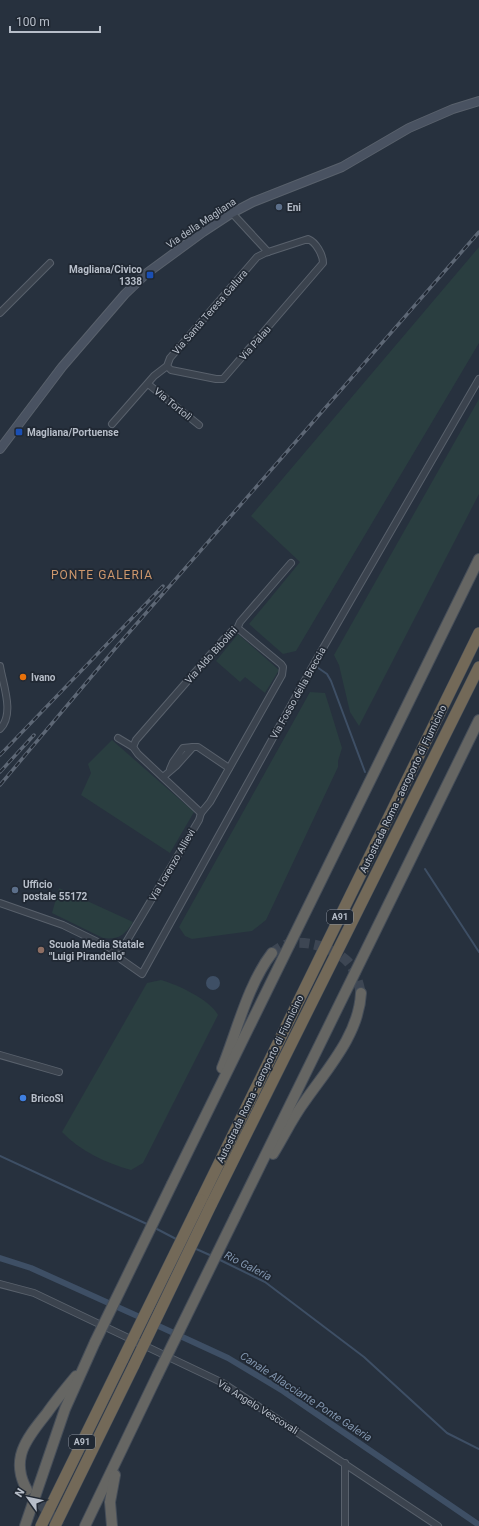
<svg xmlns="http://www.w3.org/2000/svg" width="479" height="1526" font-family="Roboto,sans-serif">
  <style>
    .green { fill: #2a3e40 }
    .water { fill: #3e4f65 }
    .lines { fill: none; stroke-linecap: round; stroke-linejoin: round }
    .stream { stroke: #3e4f65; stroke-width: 2 }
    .canal { stroke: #3e4f65; stroke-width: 6 }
    .trunk-tunnel { stroke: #3d4653; stroke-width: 10; stroke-dasharray: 10 5; stroke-linecap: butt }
    .minor-casing { stroke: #59616c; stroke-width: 8 }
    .secondary-casing { stroke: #59616c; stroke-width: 10 }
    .trunk-casing { stroke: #464e59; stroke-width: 12 }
    .motorway-casing { stroke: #464e59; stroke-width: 12 }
    .minor { stroke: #3b434e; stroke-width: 6 }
    .secondary { stroke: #495261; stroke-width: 8 }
    .trunk { stroke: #666663; stroke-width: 10 }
    .motorway { stroke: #736958; stroke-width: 11 }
    .rail-casing { stroke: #5d6775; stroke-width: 3.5 }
    .rail { stroke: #202833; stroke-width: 2; stroke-dasharray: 6; stroke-linecap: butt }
    .trunk-bridge-casing { stroke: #464e59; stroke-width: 12; stroke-linecap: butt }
    .motorway-bridge-casing { stroke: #464e59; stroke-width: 12; stroke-linecap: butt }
    .trunk-bridge { stroke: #666663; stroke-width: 10 }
    .motorway-bridge { stroke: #736958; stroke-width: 11 }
    .service-dot { fill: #5c6f8a; stroke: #202833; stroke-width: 1.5 }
    .transit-dot { fill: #1a4fb4; stroke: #202833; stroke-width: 1.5 }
    .food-dot { fill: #e8710a; stroke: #202833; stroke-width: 1.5 }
    .education-dot { fill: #8d6e63; stroke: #202833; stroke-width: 1.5 }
    .shop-dot { fill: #3f7fe0; stroke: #202833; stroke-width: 1.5 }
    .labels { text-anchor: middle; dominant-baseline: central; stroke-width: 3.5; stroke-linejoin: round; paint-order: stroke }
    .shield { fill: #202833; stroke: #8a919c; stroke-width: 1 }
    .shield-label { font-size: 9px; font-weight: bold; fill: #b7bec9 }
    .poi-label { font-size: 10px; font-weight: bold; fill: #b7bec9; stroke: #202833; text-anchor: start }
    .street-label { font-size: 10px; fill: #b7bec9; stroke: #202833 }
    .water-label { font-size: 11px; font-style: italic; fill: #8195ae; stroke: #202833 }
    .quarter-label { font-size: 12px; letter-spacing: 1px; fill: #cd976d; stroke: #202833 }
  </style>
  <rect width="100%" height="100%" fill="#27313e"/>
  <!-- green -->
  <g class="green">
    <polygon points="479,247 479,343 296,651 283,654 249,624 300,562 251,516"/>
    <polygon points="479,399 479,494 359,726 350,712 339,665 334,655"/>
    <polygon points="238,634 279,670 265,693 245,677 240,682 216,661"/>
    <polygon points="310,692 325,693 342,748 338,761 338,767 266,920 252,931 192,939 185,936 179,927"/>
    <polygon points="112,740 194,812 170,853 81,795 91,773 88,764"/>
    <path d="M59,888l74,34c-8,13 -15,18 -30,16l-51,-25z"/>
    <path d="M161,980c17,5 48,19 57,35l-75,148 -12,7c-25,-7 -51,-19 -69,-38l85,-149z"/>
  </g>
  <!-- water -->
  <circle class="water" cx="213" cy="983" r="7"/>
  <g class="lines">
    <!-- stream -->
    <g class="stream">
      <polyline points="311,663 327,674 331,681 365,772"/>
      <polyline points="425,869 479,952"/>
      <polyline points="0,1156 149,1225"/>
      <polyline points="155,1228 178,1240"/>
      <polyline points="194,1248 212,1256"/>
      <polyline points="218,1259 265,1282 364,1357 447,1433 479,1449"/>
    </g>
    <!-- canal -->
    <g class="canal">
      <polyline points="0,1258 31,1268 144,1319"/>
      <polyline points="152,1323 228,1358 283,1391 479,1525"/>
    </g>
    <!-- trunk-tunnel -->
    <g class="trunk-tunnel">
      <path d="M272,953c4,-3 9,-7 13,-8 18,-7 50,3 63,17 8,9 10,20 13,31"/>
      <polyline points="30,1493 61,1526"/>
    </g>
    <defs>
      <g id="minor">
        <polyline points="232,213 268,252"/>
        <polyline points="0,313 50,263"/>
        <polyline points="148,384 199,425"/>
        <path d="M112,424l42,-48 13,-10 3,-8 87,-101 8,-4 43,-14c8,3 15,16 15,24l-100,116h-7l-45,-9 -4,-4"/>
        <path d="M0,666c3,19 15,48 0,63"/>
        <polyline points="118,738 133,747 138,754 201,813"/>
        <polyline points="133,747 136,740 224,639 233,630 237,629 240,622 291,563"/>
        <polyline points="193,747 198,747 229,768"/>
        <polyline points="163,777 176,766 193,747 183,748 173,762 170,769"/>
        <polyline points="0,903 63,925 110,948 119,948 125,944 199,820 201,813 210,802 282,675 283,667 281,664 240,630 237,629"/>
        <polyline points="110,948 122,960 142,974 315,662 479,379"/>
        <polyline points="0,1055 59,1072"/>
        <polyline points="0,1284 34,1293 223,1383 438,1526"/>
        <polyline points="345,1526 345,1463"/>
      </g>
      <polyline id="secondary" points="0,449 62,367 125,294 147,273 203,232 232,213 253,202 342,167 409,128 453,109 479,101"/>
      <g id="trunk">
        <path d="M222,1068c15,-37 26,-84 50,-115"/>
        <path d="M273,1154c11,-18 20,-37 32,-53 23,-33 54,-67 56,-108"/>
        <polyline points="172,1184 479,559"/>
        <polyline points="235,1217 479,720"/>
        <path d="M27,1490c-18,-32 1,-53 20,-77 9,-13 19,-25 29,-37"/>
        <polyline points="25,1526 65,1409 95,1342"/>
        <polyline points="85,1526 157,1376"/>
        <polyline points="112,1526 110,1502 115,1475"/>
      </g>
      <g id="motorway">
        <polyline points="201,1200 479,633"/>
        <polyline points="211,1205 479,667"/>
        <polyline points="41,1526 123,1359"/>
        <polyline points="55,1526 134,1365"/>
      </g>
    </defs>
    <!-- minor casing -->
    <use href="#minor" class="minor-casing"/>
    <!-- secondary casing -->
    <use href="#secondary" class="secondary-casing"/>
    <!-- trunk casing -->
    <use href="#trunk" class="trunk-casing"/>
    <!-- motorway casing -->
    <use href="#motorway" class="motorway-casing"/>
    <!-- minor -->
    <use href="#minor" class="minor"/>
    <!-- secondary -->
    <use href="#secondary" class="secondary"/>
    <!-- trunk -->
    <use href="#trunk" class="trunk"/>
    <!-- motorway -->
    <use href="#motorway" class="motorway"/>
    <defs>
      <g id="rail">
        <polyline points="0,755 163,586"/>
        <polyline points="0,772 34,735"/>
        <polyline points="0,785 119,644 479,232"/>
      </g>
    </defs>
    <!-- rail casing -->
    <use href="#rail" class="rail-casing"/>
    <!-- rail -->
    <use href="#rail" class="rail"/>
    <defs>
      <g id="trunk-bridge">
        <polyline points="95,1342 172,1184"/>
        <polyline points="157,1376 235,1217"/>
      </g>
      <g id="motorway-bridge">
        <polyline points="123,1359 201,1200"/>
        <polyline points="134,1365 211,1205"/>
      </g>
    </defs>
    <!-- trunk-bridge casing -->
    <use href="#trunk-bridge" class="trunk-bridge-casing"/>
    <!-- motorway-bridge casing -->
    <use href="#motorway-bridge" class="motorway-bridge-casing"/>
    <!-- trunk-bridge -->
    <use href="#trunk-bridge" class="trunk-bridge"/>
    <!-- motorway-bridge -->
    <use href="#motorway-bridge" class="motorway-bridge"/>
  </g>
  <!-- markers -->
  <g class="service-dot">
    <circle cx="279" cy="207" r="4"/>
    <circle cx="15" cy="890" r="4"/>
  </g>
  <g class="transit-dot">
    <rect x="146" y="271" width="8" height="8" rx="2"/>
    <rect x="15" y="428" width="8" height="8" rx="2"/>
  </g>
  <circle class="food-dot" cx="23" cy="677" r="4"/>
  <circle class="education-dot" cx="41" cy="950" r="4"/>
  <circle class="shop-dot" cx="23" cy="1098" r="4"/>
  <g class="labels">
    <!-- shield labels -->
    <g class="shield">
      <rect x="327" y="910" width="26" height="14" rx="3"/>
      <rect x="69" y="1435" width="26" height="14" rx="3"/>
    </g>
    <g class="shield-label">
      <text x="340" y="917">A91</text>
      <text x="82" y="1442">A91</text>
    </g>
    <!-- poi labels -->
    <g class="poi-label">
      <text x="287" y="207">Eni</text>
      <text x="142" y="269" text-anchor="end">Magliana/Civico<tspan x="142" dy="12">1338</tspan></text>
      <text x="27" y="432">Magliana/Portuense</text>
      <text x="31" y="677">Ivano</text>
      <text x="23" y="884">Ufficio<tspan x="23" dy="12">postale 55172</tspan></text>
      <text x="49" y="944">Scuola Media Statale<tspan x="49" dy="12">"Luigi Pirandello"</tspan></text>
      <text x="31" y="1098">BricoSì</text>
    </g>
    <!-- street labels -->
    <g class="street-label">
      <text transform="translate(201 223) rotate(-34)">Via della Magliana</text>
      <text transform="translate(210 312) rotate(-49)">Via Santa Teresa Gallura</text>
      <text transform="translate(255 343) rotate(-49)">Via Palau</text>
      <text transform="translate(173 404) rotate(39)">Via Tortolì</text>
      <text transform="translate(211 655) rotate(-48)">Via Aldo Bibolini</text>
      <text transform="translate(298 693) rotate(-61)">Via Fosso della Breccia</text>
      <text transform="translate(403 789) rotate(-64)">Autostrada Roma - aeroporto di Fiumicino</text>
      <text transform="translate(172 865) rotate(-60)">Via Lorenzo Allievi</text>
      <text transform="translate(260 1079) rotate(-64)">Autostrada Roma - aeroporto di Fiumicino</text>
      <text transform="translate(258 1407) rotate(32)">Via Angelo Vescovali</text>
    </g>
    <!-- water labels -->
    <g class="water-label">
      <text transform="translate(248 1266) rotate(27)">Rio Galeria</text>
      <text transform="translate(306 1397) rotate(33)">Canale Allacciante Ponte Galeria</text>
    </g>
    <!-- quarter labels -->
    <g class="quarter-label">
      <text x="102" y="575">PONTE GALERIA</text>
    </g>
  </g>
  <!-- north arrow -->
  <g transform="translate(28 1498) rotate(303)" stroke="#202833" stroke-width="3" paint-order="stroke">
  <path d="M0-3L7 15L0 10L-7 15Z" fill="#b7bec9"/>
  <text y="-6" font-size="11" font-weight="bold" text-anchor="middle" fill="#b7bec9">N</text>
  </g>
  <!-- scale -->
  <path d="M10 26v6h90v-6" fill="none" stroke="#b7bec9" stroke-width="2"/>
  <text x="16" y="26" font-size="12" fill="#b7bec9" stroke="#202833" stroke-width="3" paint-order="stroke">100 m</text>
</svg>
